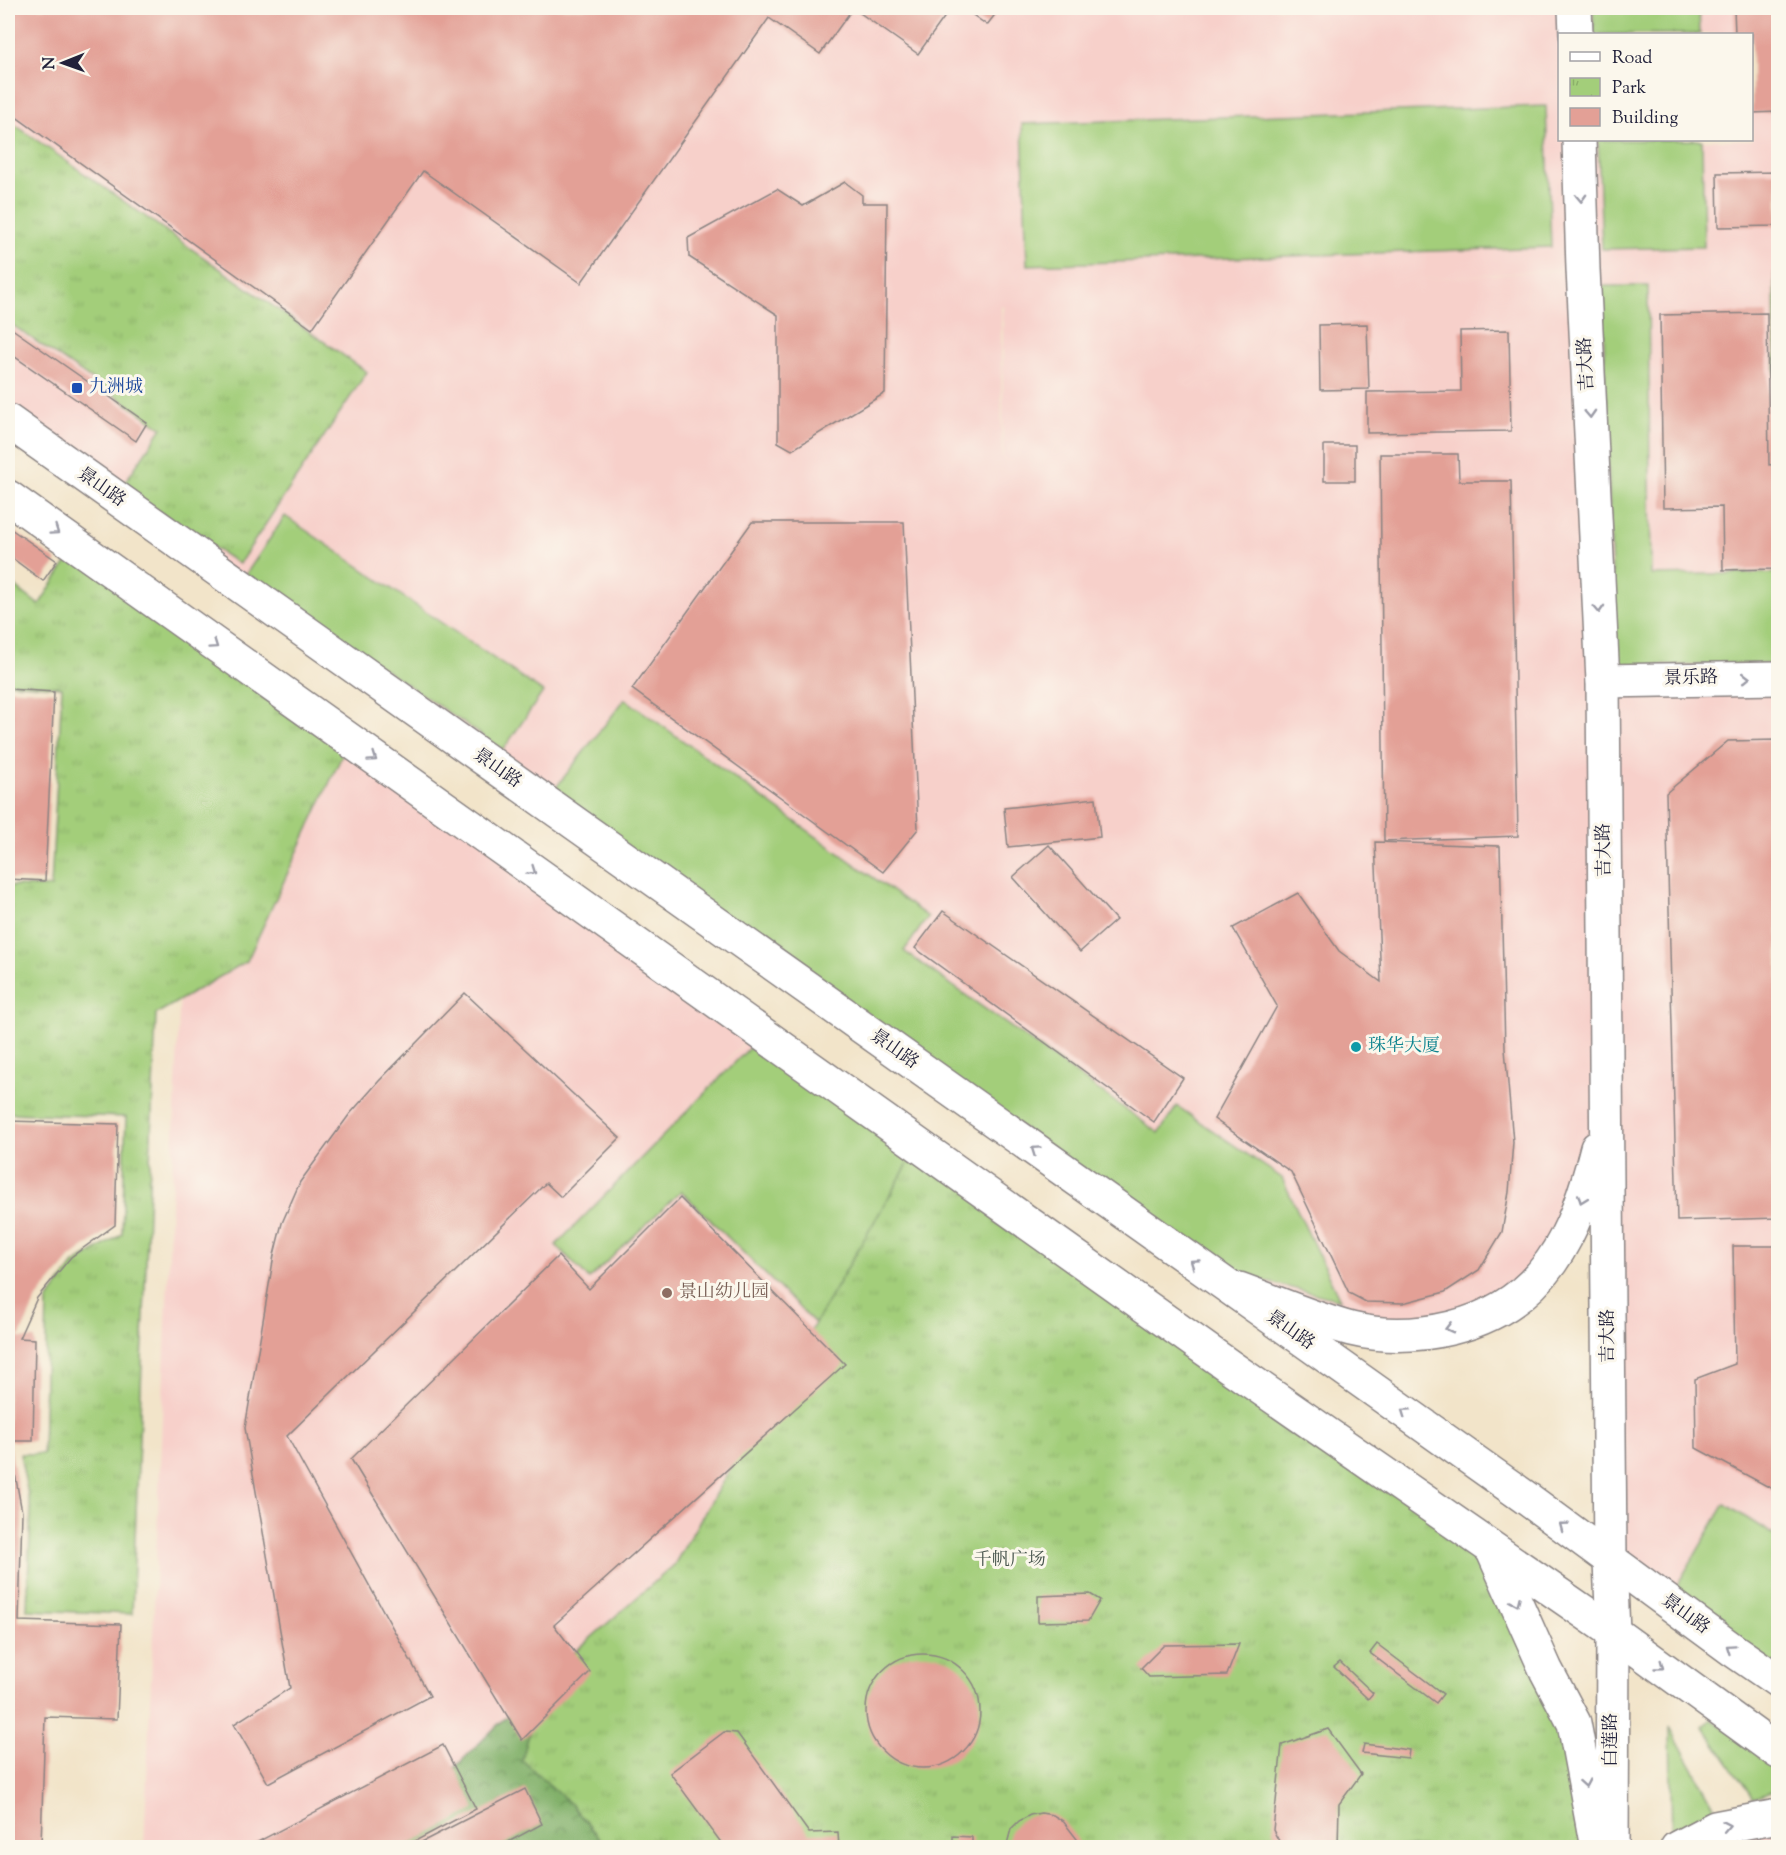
<svg xmlns="http://www.w3.org/2000/svg" width="1786" height="1855" font-family="'Sorts Mill Goudy','Noto Serif SC',serif">
  <style>
    .built { fill: #f7d0ca; fill-rule: evenodd }
    .grass { fill: #a3ce7a; stroke: #62785a; stroke-width: 1.5 }
    .forest { fill: url(#forest-crowns); stroke: #526a52; stroke-width: 1.5 }
    .park { fill: url(#park-tufts); stroke: #62785a; stroke-width: 1.5 }
    .building { fill: #e3a096 }
    .lines { fill: none; stroke-linecap: round; stroke-linejoin: round }
    .minor-casing { stroke: #8a8382; stroke-width: 36 }
    .secondary-casing { stroke: #8a8382; stroke-width: 36 }
    .primary-casing { stroke: #8a8382; stroke-width: 36 }
    .minor { stroke: #fff; stroke-width: 33 }
    .secondary { stroke: #fff; stroke-width: 33 }
    .primary { stroke: #fff; stroke-width: 33 }
    .oneway { stroke: #9c9ca7 }
    .transit-dot { fill: #1a4fb4; stroke: #fbf7ec; stroke-width: 2 }
    .culture-dot { fill: #0f9aa8; stroke: #fbf7ec; stroke-width: 2 }
    .education-dot { fill: #8d6e63; stroke: #fbf7ec; stroke-width: 2 }
    .labels { text-anchor: middle; dominant-baseline: central; stroke-width: 6; stroke-linejoin: round; paint-order: stroke }
    .street-label { font-size: 18px; fill: #22223b; stroke: #fbf7ec }
    .transit-label { font-size: 18px; fill: #164399; stroke: #fbf7ec; text-anchor: start }
    .culture-label { font-size: 18px; fill: #0d838f; stroke: #fbf7ec; text-anchor: start }
    .education-label { font-size: 18px; fill: #785e54; stroke: #fbf7ec; text-anchor: start }
    .park-label { font-size: 18px; fill: #49564e; stroke: #fbf7ec }
  </style>
  <defs>
    <pattern id="forest-crowns" width="20" height="18" patternUnits="userSpaceOnUse" patternTransform="scale(1.5)"><rect width="20" height="18" fill="#82b16a"/><path d="M2 6a3 3 0 1 1 6 0M12 15a3 3 0 1 1 6 0" fill="none" stroke="#6a9058"/></pattern>
    <pattern id="park-tufts" width="24" height="20" patternUnits="userSpaceOnUse" patternTransform="scale(1.5)"><rect width="24" height="20" fill="#a3ce7a"/><path d="M3 7l-1-3M5 7V3M7 7l1-3M15 17l-1-3M17 17v-4M19 17l1-3" fill="none" stroke="#8cb16a"/></pattern>
  </defs>
  <rect width="100%" height="100%" fill="#fbf7ec"/>
  <filter id="ink" filterUnits="userSpaceOnUse"><feTurbulence type="fractalNoise" baseFrequency=".0167" numOctaves="2"/><feDisplacementMap in="SourceGraphic" scale="12" xChannelSelector="R" yChannelSelector="G"/><feConvolveMatrix kernelMatrix="1 2 1 2 8 2 1 2 1" color-interpolation-filters="sRGB"/></filter>
  <filter id="wash" filterUnits="userSpaceOnUse"><feTurbulence type="fractalNoise" baseFrequency=".008" numOctaves="4" result="noise"/><feDisplacementMap in="SourceGraphic" scale="24" xChannelSelector="R" yChannelSelector="G"/><feGaussianBlur stdDeviation="1.35" result="paint"/><feColorMatrix in="noise" values="0 0 0 0 0 0 0 0 0 0 0 0 0 0 0 0 0 1.4 0 .05"/><feComposite in="paint" operator="in"/></filter>
  <g filter="url(#wash)">
    <rect width="100%" height="100%" fill="#f2e4c9"/>
    <!-- built -->
    <g class="built">
      <path d="M8,8h1567v26h-15v106h18l4,128 -188,13 188,-12 20,412 3,236 -1,-236 -21,-412 -3,-129h172v-106h-176v-26h202v669l-62,2 62,-1v999l-167,-117 -4,-457 -53,155 -82,62 -86,14 -75,-20 -88,-31 -1215,-862zM1001,306h2v150h-1z"/>
      <polygon points="195,632 756,1030 709,1079 757,1031 918,1145 674,1565 544,1679 374,1847 144,1848"/>
      <polygon points="1778,1817 1778,1847 1678,1848"/>
    </g>
    <!-- grass -->
    <g class="grass">
      <polygon points="1593,8 1699,8 1700,34 1594,34"/>
      <polygon points="1546,106 1551,247 1027,265 1022,124"/>
      <polygon points="1598,140 1702,140 1704,247 1602,249"/>
      <polygon points="1602,286 1648,286 1651,575 1778,573 1778,664 1615,666"/>
      <polygon points="285,516 543,692 503,750 246,574"/>
      <polygon points="625,699 928,917 904,951 1159,1133 1177,1106 1282,1178 1340,1300 1227,1272 550,795"/>
      <polygon points="756,1041 993,1205 850,1358 681,1191 589,1279 556,1245"/>
      <polygon points="1725,1504 1778,1538 1778,1672 1670,1597"/>
      <polygon points="1711,1719 1778,1765 1778,1790 1753,1798 1703,1726"/>
      <polygon points="1670,1727 1717,1812 1672,1841"/>
    </g>
    <!-- forest -->
    <polygon class="forest" points="544,1679 571,1804 607,1847 374,1848"/>
    <!-- park -->
    <g class="park">
      <polygon points="8,120 367,372 239,564 121,488 162,428 8,322"/>
      <polygon points="1774,272 1778,272 1778,455 1776,455"/>
      <polygon points="73,552 345,749 247,961 156,1014 132,1614 27,1610 31,1510 20,1454 43,1454 47,1301 74,1264 122,1234 126,1117 8,1113 8,886 51,887 62,687 8,683 8,581 39,605"/>
      <polygon points="919,1145 1475,1542 1574,1728 1596,1847 607,1847 571,1804 522,1760 544,1679 674,1565"/>
    </g>
    <g id="blocks">
      <!-- building -->
      <g class="building">
        <polygon points="8,8 853,8 820,54 769,18 581,283 423,171 312,329 8,111"/>
        <polygon points="853,8 951,8 918,54"/>
        <polygon points="963,8 1000,8 987,25"/>
        <polygon points="1734,8 1778,8 1778,112 1752,113 1752,34 1735,34"/>
        <polygon points="1778,172 1778,226 1718,227 1717,173"/>
        <polygon points="845,182 862,195 862,203 887,203 885,393 792,450 778,442 778,315 689,257 688,238 777,189 803,206"/>
        <polygon points="1767,313 1769,465 1778,464 1778,569 1723,570 1722,507 1663,508 1660,315"/>
        <polygon points="1367,324 1369,389 1320,390 1319,325"/>
        <polygon points="8,326 147,423 136,441 8,352"/>
        <polygon points="1509,330 1511,431 1367,433 1367,392 1461,391 1460,331"/>
        <rect x="1324" y="445" width="31" height="36"/>
        <polygon points="1380,454 1458,454 1459,481 1511,481 1518,836 1384,841"/>
        <polygon points="752,522 904,522 918,829 883,872 632,689"/>
        <polygon points="8,527 57,561 43,581 8,555"/>
        <polygon points="8,689 54,692 45,881 8,879"/>
        <polygon points="1778,740 1778,1218 1677,1221 1666,793 1728,741"/>
        <polygon points="1096,798 1100,837 1008,847 1004,808"/>
        <polygon points="1375,842 1500,846 1505,1049 1513,1142 1509,1192 1502,1232 1479,1270 1445,1292 1403,1303 1366,1302 1349,1293 1291,1172 1214,1119 1277,1006 1233,928 1298,893 1339,951 1381,982"/>
        <polygon points="1049,845 1116,920 1080,952 1013,877"/>
        <polygon points="943,911 1183,1078 1154,1122 915,948"/>
        <polygon points="465,993 620,1138 561,1197 546,1183 287,1436 430,1696 268,1783 234,1724 290,1688 245,1428 274,1255 282,1223 300,1182 349,1115 379,1081"/>
        <polygon points="8,1121 118,1124 115,1225 71,1257 37,1298 19,1338 35,1339 33,1441 9,1441 22,1512 19,1621 121,1624 117,1719 45,1717 41,1845 8,1844"/>
        <polygon points="680,1198 845,1364 554,1625 590,1672 522,1740 351,1459 558,1256 589,1289"/>
        <polygon points="1733,1246 1778,1246 1778,1492 1696,1448 1695,1379 1735,1364"/>
        <polygon points="1090,1594 1100,1600 1088,1621 1038,1622 1038,1596"/>
        <polygon points="1239,1644 1227,1675 1149,1677 1141,1668 1164,1645"/>
        <polygon points="1377,1644 1443,1694 1436,1703 1370,1653"/>
        <circle cx="923" cy="1711" r="57"/>
        <polygon points="1340,1662 1373,1693 1368,1699 1334,1667"/>
        <polygon points="1328,1729 1361,1774 1339,1804 1338,1848 1289,1848 1279,1841 1273,1830 1282,1745"/>
        <polygon points="724,1732 737,1733 809,1833 838,1832 839,1848 725,1848 670,1773"/>
        <polygon points="1364,1744 1409,1750 1408,1758 1362,1753"/>
        <polygon points="443,1745 476,1809 402,1848 246,1848"/>
        <polygon points="525,1789 542,1824 497,1848 410,1848"/>
        <polygon points="1041,1813 1053,1815 1063,1821 1077,1839 1078,1848 1006,1848 1011,1829 1019,1821 1030,1815"/>
        <polygon points="953,1836 972,1837 972,1848 953,1848"/>
      </g>
    </g>
  </g>
  <g filter="url(#ink)">
    <use href="#blocks" fill-opacity="0" stroke="#8a8382" stroke-width="1.5"/>
    <g class="lines">
      <defs>
        <polyline id="minor" points="1603,681 1778,678"/>
        <g id="secondary">
          <polyline points="1575,8 1576,34"/>
          <polyline points="1579,140 1583,269 1603,681 1610,1561 1613,1632 1612,1848"/>
          <path d="M1239,1289c36,13 74,30 112,40 33,8 67,7 100,-1 94,-23 124,-93 146,-180"/>
          <polyline points="1492,1549 1546,1670 1574,1723 1597,1848"/>
          <polyline points="1677,1848 1715,1828 1778,1816"/>
        </g>
        <g id="primary">
          <polyline points="8,421 1529,1500 1733,1650 1778,1681"/>
          <polyline points="8,497 1229,1366 1613,1632 1778,1752"/>
        </g>
      </defs>
      <!-- minor casing -->
      <use href="#minor" class="minor-casing"/>
      <!-- secondary casing -->
      <use href="#secondary" class="secondary-casing"/>
      <!-- primary casing -->
      <use href="#primary" class="primary-casing"/>
      <!-- minor -->
      <use href="#minor" class="minor"/>
      <!-- secondary -->
      <use href="#secondary" class="secondary"/>
      <!-- primary -->
      <use href="#primary" class="primary"/>
    </g>
    <!-- one-way arrows -->
    <defs><path id="oneway-chevron" d="M-2-3.5L2.5 0L-2 3.5" fill="none" stroke-width="1.6" stroke-linecap="round" stroke-linejoin="round" transform="scale(1.5)"/></defs>
    <g class="oneway">
      <use href="#oneway-chevron" transform="translate(1581 198) rotate(88)"/>
      <use href="#oneway-chevron" transform="translate(1590 414) rotate(87)"/>
      <use href="#oneway-chevron" transform="translate(55 531) rotate(35)"/>
      <use href="#oneway-chevron" transform="translate(1599 609) rotate(87)"/>
      <use href="#oneway-chevron" transform="translate(214 645) rotate(35)"/>
      <use href="#oneway-chevron" transform="translate(1746 678) rotate(-1)"/>
      <use href="#oneway-chevron" transform="translate(373 758) rotate(35)"/>
      <use href="#oneway-chevron" transform="translate(532 871) rotate(35)"/>
      <use href="#oneway-chevron" transform="translate(1035 1150) rotate(-145)"/>
      <use href="#oneway-chevron" transform="translate(1582 1199) rotate(110)"/>
      <use href="#oneway-chevron" transform="translate(1194 1263) rotate(-145)"/>
      <use href="#oneway-chevron" transform="translate(1449 1328) rotate(166)"/>
      <use href="#oneway-chevron" transform="translate(1405 1412) rotate(-145)"/>
      <use href="#oneway-chevron" transform="translate(1563 1526) rotate(-143)"/>
      <use href="#oneway-chevron" transform="translate(1516 1602) rotate(66)"/>
      <use href="#oneway-chevron" transform="translate(1730 1648) rotate(-145)"/>
      <use href="#oneway-chevron" transform="translate(1660 1666) rotate(36)"/>
      <use href="#oneway-chevron" transform="translate(1585 1783) rotate(80)"/>
      <use href="#oneway-chevron" transform="translate(1726 1826) rotate(-11)"/>
    </g>
  </g>
  <!-- markers -->
  <rect class="transit-dot" x="71" y="382" width="12" height="12" rx="3"/>
  <circle class="culture-dot" cx="1356" cy="1047" r="6"/>
  <circle class="education-dot" cx="667" cy="1293" r="6"/>
  <g class="labels">
    <!-- street labels -->
    <g class="street-label">
      <text transform="translate(1587 364) rotate(-93)">吉大路</text>
      <text transform="translate(101 488) rotate(35)">景山路</text>
      <text transform="translate(1691 679) rotate(-1)">景乐路</text>
      <text transform="translate(497 769) rotate(35)">景山路</text>
      <text transform="translate(1605 850) rotate(-91)">吉大路</text>
      <text transform="translate(894 1050) rotate(35)">景山路</text>
      <text transform="translate(1290 1331) rotate(35)">景山路</text>
      <text transform="translate(1609 1336) rotate(-90)">吉大路</text>
      <text transform="translate(1685 1615) rotate(36)">景山路</text>
      <text transform="translate(1612 1740) rotate(-90)">白莲路</text>
    </g>
    <!-- transit labels -->
    <g class="transit-label">
      <text x="89" y="388">九洲城</text>
    </g>
    <!-- culture labels -->
    <g class="culture-label">
      <text x="1368" y="1047">珠华大厦</text>
    </g>
    <!-- education labels -->
    <g class="education-label">
      <text x="679" y="1293">景山幼儿园</text>
    </g>
    <!-- park labels -->
    <g class="park-label">
      <text x="1010" y="1561">千帆广场</text>
    </g>
  </g>
  <!-- margin -->
  <rect width="1786" height="1855" fill="none" stroke="#fbf7ec" stroke-width="30"/>
  <!-- legend -->
  <rect x="1558" y="33" width="195" height="108" fill="#fbf7ec" stroke="#a4a2a5" stroke-width="1.5"/>
  <rect x="1570" y="52" width="30" height="9" fill="#ffffff" stroke="#a4a2a5" stroke-width="1.5"/>
  <text x="1612" y="63" font-size="18" fill="#22223b">Road</text>
  <rect x="1570" y="78" width="30" height="18" fill="url(#park-tufts)" stroke="#a4a2a5" stroke-width="1.5"/>
  <text x="1612" y="93" font-size="18" fill="#22223b">Park</text>
  <rect x="1570" y="108" width="30" height="18" fill="#e3a096" stroke="#a4a2a5" stroke-width="1.5"/>
  <text x="1612" y="123" font-size="18" fill="#22223b">Building</text>
  <!-- north arrow -->
  <g transform="translate(63 63) rotate(269)" stroke="#fbf7ec" stroke-width="4.5" paint-order="stroke">
  <path d="M0-4.5L10 22L0 15L-10 22Z" fill="#22223b"/>
  <text y="-9" font-size="16" font-weight="bold" text-anchor="middle" fill="#22223b">N</text>
  </g>
</svg>
